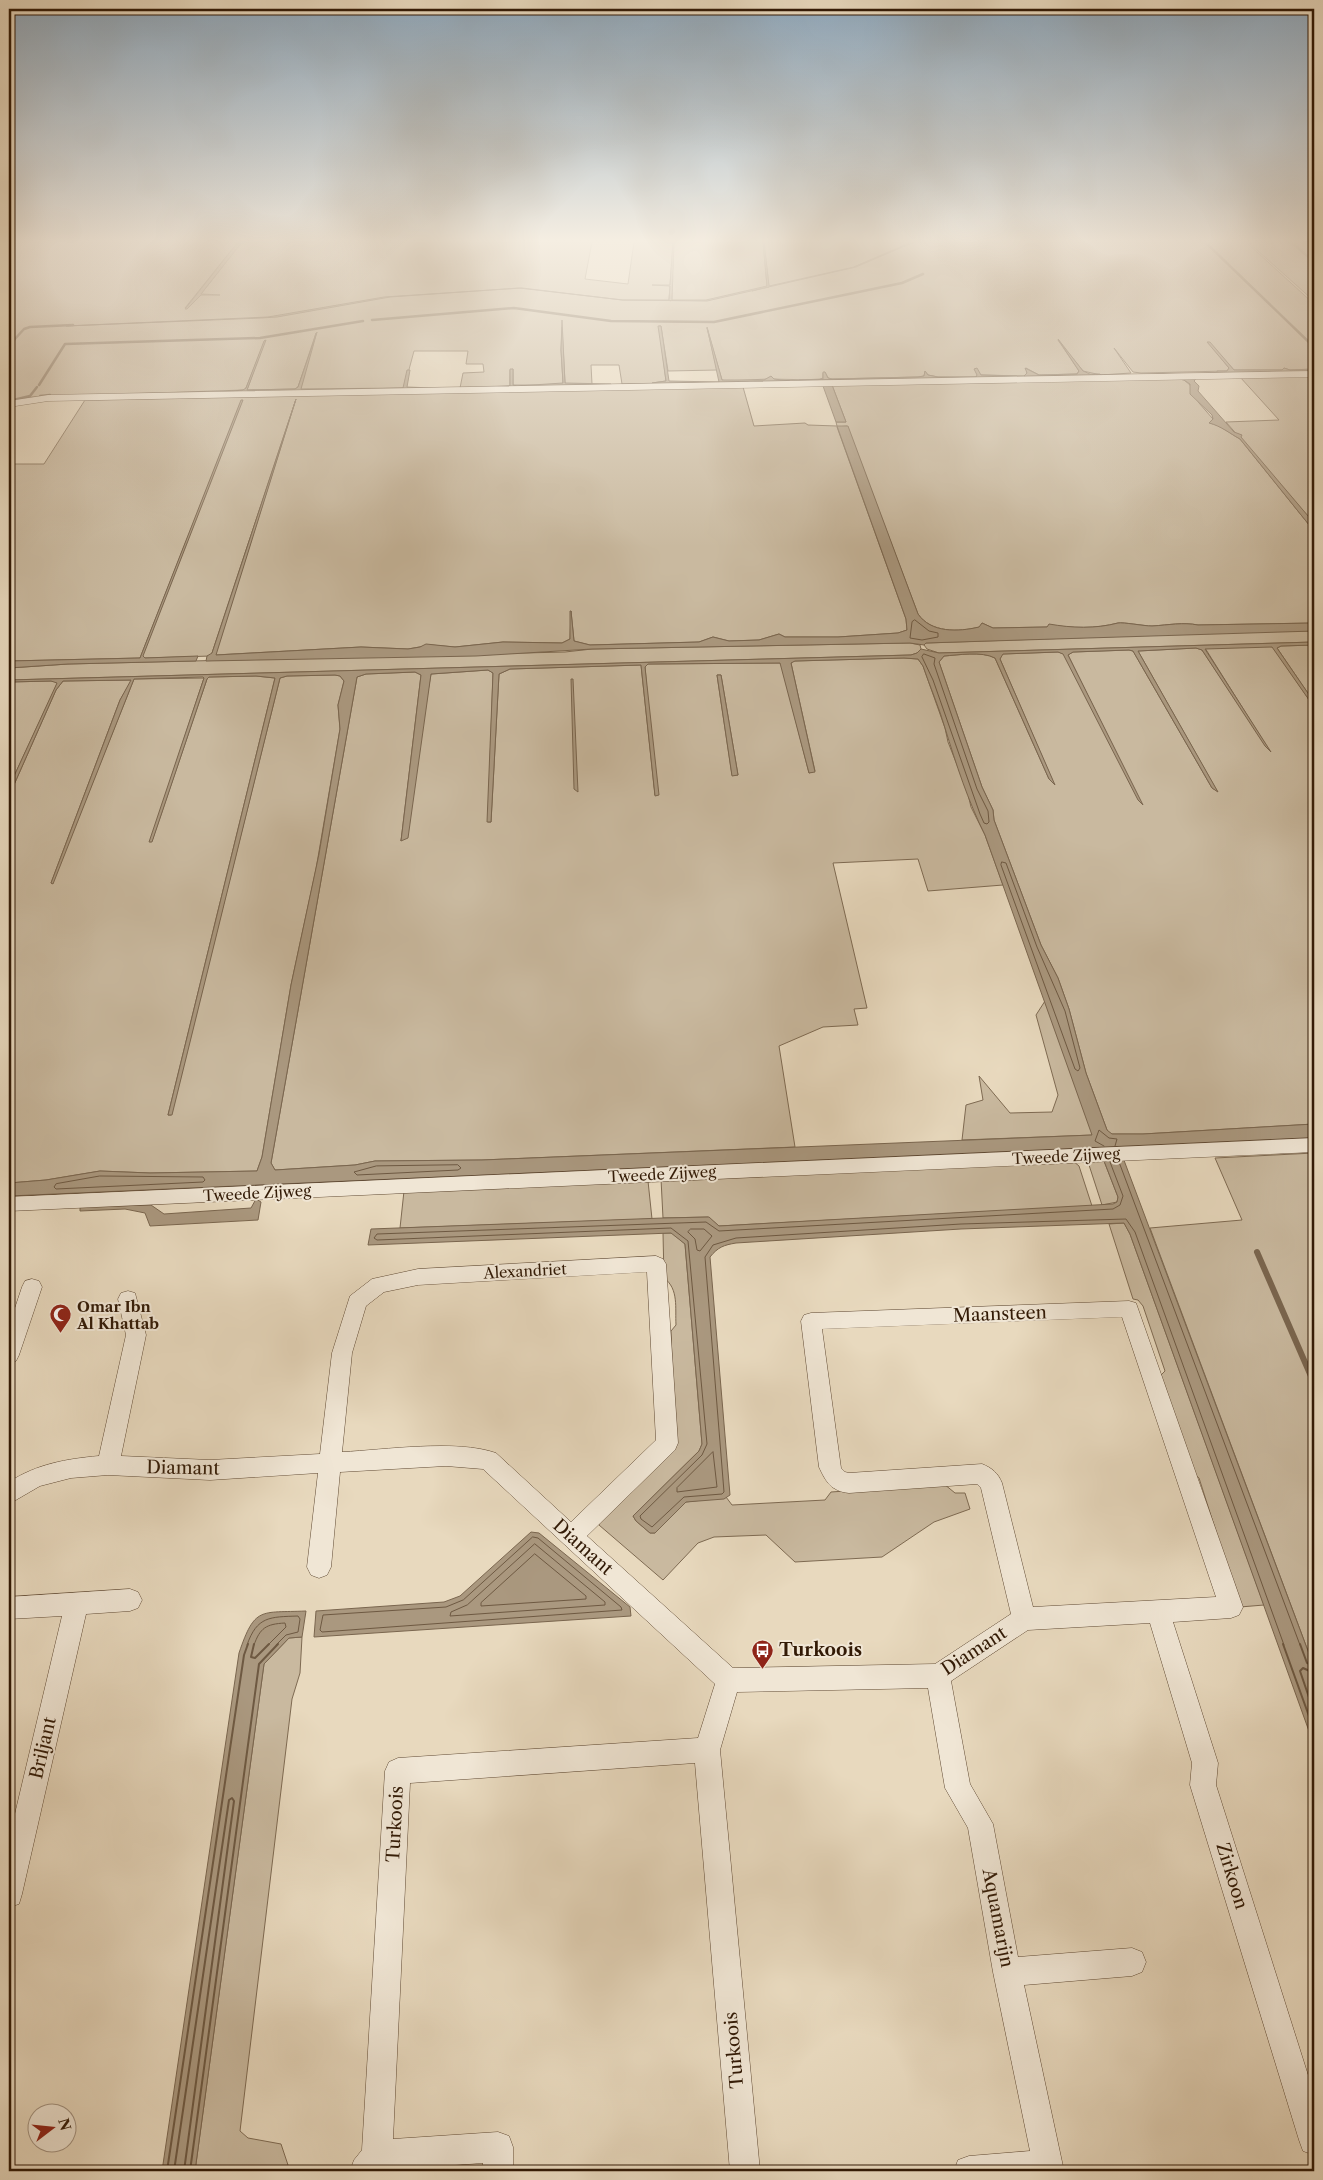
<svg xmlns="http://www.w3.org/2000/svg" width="1323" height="2180" font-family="'Libre Caslon Text',serif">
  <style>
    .green { fill: #c9b99f; stroke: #7e6a52; fill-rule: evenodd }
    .water { fill: #aa987f; stroke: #7a664f; fill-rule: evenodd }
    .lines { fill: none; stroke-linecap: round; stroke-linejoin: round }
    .shore-far1 { stroke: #6e5942; stroke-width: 1 }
    .shore { stroke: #6e5942; stroke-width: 2 }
    .stream-far1 { stroke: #7a664f; stroke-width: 2.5 }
    .stream { stroke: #7a664f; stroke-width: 6 }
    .minor-casing { stroke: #604a34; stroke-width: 1 }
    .minor { fill: #f0e6d5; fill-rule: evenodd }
    .labels { text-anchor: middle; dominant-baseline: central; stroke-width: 4; stroke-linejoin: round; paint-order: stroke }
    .street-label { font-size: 15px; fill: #321a06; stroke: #f0e6d5 }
    .poi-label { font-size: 15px; font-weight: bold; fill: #321a06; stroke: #f0e6d5; text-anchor: start }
    .near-street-label { font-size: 18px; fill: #321a06; stroke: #f0e6d5 }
    .near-poi-label { font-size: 18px; font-weight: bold; fill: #321a06; stroke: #f0e6d5; text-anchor: start }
  </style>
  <rect width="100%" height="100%" fill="#e8d9be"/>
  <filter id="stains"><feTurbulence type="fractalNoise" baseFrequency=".004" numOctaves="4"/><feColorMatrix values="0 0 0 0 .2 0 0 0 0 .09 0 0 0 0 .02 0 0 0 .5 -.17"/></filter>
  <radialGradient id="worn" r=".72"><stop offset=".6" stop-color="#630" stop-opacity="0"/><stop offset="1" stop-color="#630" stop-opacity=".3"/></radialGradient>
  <!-- green -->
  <g class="green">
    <polygon points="9,242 238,242 185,308 201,294 242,242 592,242 585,279 628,284 634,242 673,242 669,300 671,301 674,242 763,242 767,286 752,291 769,287 764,242 911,242 854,267 914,242 992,242 993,244 994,242 1246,242 1314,304 1314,369 1290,370 1284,368 1282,370 1234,370 1210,343 1208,342 1229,368 1227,371 1141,373 1133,372 1114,348 1131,373 1101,375 1083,371 1058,340 1079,371 1077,374 1039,375 1026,368 1027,373 1025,376 981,375 976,377 938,377 928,375 925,371 924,376 918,377 832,379 828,378 825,372 823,373 823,378 818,380 768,379 727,381 722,380 707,328 717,370 668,371 661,326 659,326 666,381 652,383 652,384 622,384 619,365 591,365 592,384 567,384 565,383 562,327 561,350 563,383 559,385 513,385 513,369 510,370 510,386 460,388 463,373 484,372 483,364 466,364 468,351 414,351 404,388 303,390 300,389 316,333 298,387 295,389 247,390 265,340 246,388 244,390 32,397 9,401"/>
    <polygon points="1248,242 1314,242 1314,301"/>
    <polygon points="1314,376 1314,523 1226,422 1279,420 1240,377"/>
    <path d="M1175,378l9,2 6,5 9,18 14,16 -3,4c12,3 19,10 30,16l74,92v92l-116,2c-15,-3 -29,0 -46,1 -8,0 -29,-4 -34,-3 -23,6 -45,5 -69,2l-2,2 -54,1 -11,-5 -2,4c-22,5 -49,6 -62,-13l-71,-188 -10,1 69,192 1,11 -9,3 -60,4h-53l-6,-3 -20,6 -30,1 -16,-4 -14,5 -109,3 -16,-4 -3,-30 -1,28 -8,4 -59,-1 -48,5 -24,-2 -23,4 -47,-2 -146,8 81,-256 -85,257 -66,2 -3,-2 100,-256 -102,258 -131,3v-195l1,-2h34l41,-64 658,-13 11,39 51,-3 3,2 29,1 -1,-4h10l-14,-37z"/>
    <polygon points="1275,631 1314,631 1314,642 939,653 927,649 924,645 926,643"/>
    <polygon points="910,643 920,645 921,649 917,653 911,655 9,680 9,668 68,664 565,652 592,649"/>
    <polygon points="1314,645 1314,702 1277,648 1281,646"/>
    <path d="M1266,646l7,1 41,60v417l-171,10h-32l-4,-4 -21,-57 -17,-64 -11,-31 -17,-33 -47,-125 -1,-10 -11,-23 -43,-125 5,-6c14,-1 38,-5 51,2l54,121 5,5 -54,-125 2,-5 56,-2 6,2 77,149 -73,-148 5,-3 56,-2 4,1 79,137 5,3 -79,-140 58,-3 6,2 67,100 -64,-102z"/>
    <path d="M904,658l14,1 5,7 22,62 3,14 19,48 4,17 14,28 18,50 -75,6 -10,-32 -85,4 34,145 -13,1 4,16 -35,2 -44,19 16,101 -313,13 -107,1 -20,4 -80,5 -4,-7 86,-486 9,-3 49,-2 6,3 -20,166 30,-167 57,-4 5,3 -5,149h3l8,-148 11,-5 131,-4 14,130 -10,-129 3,-2 133,-1 28,110 6,-2 -24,-108 3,-2zM717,675h4l17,100h-6z"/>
    <polygon points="335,675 340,676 344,681 338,705 340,729 316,869 291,985 262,1157 257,1171 150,1173 100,1171 46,1180 9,1183 9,796 56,690 63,681 132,680 120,700 51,883 52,884 134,679 204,678 150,842 152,841 207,679 209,677 256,676 275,678 168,1115 171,1115 280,678 287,676"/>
    <polygon points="51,681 58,682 9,787 9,682"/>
    <polygon points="1045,1001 1093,1135 962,1140 966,1105 983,1100 979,1076 1010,1113 1052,1112 1058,1095 1036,1015"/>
    <polygon points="1314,1153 1314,1667 1150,1228 1242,1220 1215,1158"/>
    <polygon points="1073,1161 1079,1166 1092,1206 719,1226 708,1217 663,1218 661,1179"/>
    <polygon points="1092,1161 1104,1161 1118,1197 1117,1202 1102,1205 1089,1165"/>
    <polygon points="648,1181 652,1219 400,1228 404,1191"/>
    <polygon points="1124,1223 1130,1234 1264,1605 1240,1607 1199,1478 1188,1469 1159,1377 1165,1371 1143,1306 1138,1300 1133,1299 1109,1224"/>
    <path d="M663,1233h9l13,11 17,200 -3,7 -66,65 3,5 14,12h5l31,-31 40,-5 6,8 93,-5 6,-8 113,-8 11,9h10l5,16 -36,13 -52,35 -87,5 -29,-27 -52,2 -16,6 -35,37 -64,-55v-9l75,-78 -3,-107 5,-6c-1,-17 3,-36 -12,-47z"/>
    <polygon points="302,1637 300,1673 292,1699 240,2131 248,2138 281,2144 290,2171 195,2171 264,1664 289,1638"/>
  </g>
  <!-- water -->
  <g class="water">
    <polygon points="238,242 242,242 201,294 220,295 201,295 187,309 185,309"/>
    <polygon points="673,242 674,242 672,300 706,300 767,286 763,242 764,242 769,286 854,267 914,242 856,267 707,301 623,300 519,288 390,297 277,317 261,318 66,326 268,317 384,297 522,288 622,300 669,300 670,286 652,285 670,285"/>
    <polygon points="562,320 565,383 611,384 611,386 502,387 510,386 510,369 513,369 513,385 517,386 563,383 561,350"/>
    <polygon points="658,326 661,326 669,381 719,382 707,327 722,380 764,380 771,376 774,379 790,381 652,385 652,383 666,381"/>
    <polygon points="317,332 301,389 403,388 407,370 410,370 407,387 433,388 210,393 243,390 246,388 264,341 266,340 247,390 295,389 298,387"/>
    <polygon points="1058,339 1083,371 1090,374 1100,374 1102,376 1026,378 1024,376 1027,373 1025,368 1039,375 1077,374 1079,371"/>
    <polygon points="1207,342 1210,342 1234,370 1282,370 1284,368 1290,370 1314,369 1314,372 1217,374 1217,371 1227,371 1229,368"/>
    <polygon points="977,368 981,375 1017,376 1016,378 799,380 823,379 823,372 825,372 828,378 832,379 918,377 924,376 925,371 928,375 938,377 976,377 977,375 974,369"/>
    <path d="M1175,378l21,1 -2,2 5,5 -1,5 36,41 8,3 -1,2 73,86v8l-74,-92c-11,-6 -19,-13 -31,-16l4,-4 -1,-4 -22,-21v-10l-6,-4z"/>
    <polygon points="832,385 846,422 836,422 823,386"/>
    <path d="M296,399l-80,256 145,-8 47,2 12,-2 6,-3 29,3 48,-5 59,1 8,-4v-28h1l3,30 16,4 109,-3 14,-5 16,4 30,-1 20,-6 6,3h53l60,-4 9,-3 -1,-11 -69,-193h11l70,188c13,19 40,18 61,13l3,-4 11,5 54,-1 2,-3c23,4 46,5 69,-1 5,-1 26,3 34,3 17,-1 31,-4 46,-1l116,-2v8l-388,12 -2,2 -14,-2 -318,6 -116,7 -270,5 1,-5 5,-3z"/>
    <polygon points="241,400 243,400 143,656 145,658 198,656 196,661 68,664 9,668 9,661 140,658"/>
    <path d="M1314,642v3l-33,1 -4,2 37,54v5l-42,-60 -67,2 66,103 -6,-6 -63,-96 -6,-2 -58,3 80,141 -6,-4 -79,-137 -4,-1 -56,2 -5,3 75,150 -5,-5 -75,-146 -5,-2 -55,2 -3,5 55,126 -6,-6 -54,-121c-13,-7 -37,-3 -51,-2l-5,6 43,125 11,23 1,10 47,125 17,33 11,31 17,64 21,57 5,4h31l171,-10v14l-195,9 195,520v78l-184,-511 -6,-11 -163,6 -225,14c-12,2 -18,4 -26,14l20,238 -6,4 -38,3 -31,31h-5l-14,-12 -3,-5 66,-65 3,-7 -17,-200 -14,-11 -303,12 3,-16 292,-11 46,-1 10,9 394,-22 4,-2 1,-5 -19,-49 -1090,48v-13l37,-3 54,-9 50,2 107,-2 5,-14 29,-172 28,-131 21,-125 -2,-24 6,-24 -4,-5 -5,-1 -48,1 -7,2 -108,437h-4l107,-437 -19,-2 -47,1 -2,2 -55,163h-3l55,-164 -1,-1 -69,2 -81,205 -2,-1 69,-183 11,-20 -68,1 -7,9 -47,106v-9l48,-104 -6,-2 -42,1v-2l902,-25 6,-2 4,-4 18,4zM904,658l14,1 5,7c7,21 16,41 22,62 11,36 23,73 40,107l107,300 -610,25 -107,1 -20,4 -80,5 -4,-7 86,-486 9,-3 49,-2 6,3 -20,166 7,-3 23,-164 57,-4 5,3 -6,149h4l8,-148 11,-5 131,-4 14,131 4,-1 -14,-128 3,-3 132,-1 29,110 6,-1 -24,-109 4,-2z"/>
    <polygon points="717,675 721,675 738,775 732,776"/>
    <polygon points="571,679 573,679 578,792 574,789"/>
    <polygon points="256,1199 261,1202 258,1220 150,1226 145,1213 125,1209 80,1211 80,1207 151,1205 164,1214 251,1208"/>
    <polygon points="531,1532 539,1533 630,1607 631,1616 314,1637 316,1611 444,1602 460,1596"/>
    <path d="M306,1611l-4,26 -13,1 -25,26 -69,507h-33l77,-518c16,-47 21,-40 67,-42z"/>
  </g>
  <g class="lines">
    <!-- shore-far1 -->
    <g class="shore-far1">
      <polygon points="915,620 929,631 938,633 938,637 922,640 910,638 912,622"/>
      <polygon points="924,654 935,658 934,664 977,789 988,811 989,822 987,824 984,823 980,814 933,680 922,657"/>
      <polygon points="1002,862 1006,863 1037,947 1065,1011 1080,1068 1078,1071 1075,1069 1001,865"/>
      <polyline points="1104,1146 1095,1141 1099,1130 1109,1138 1117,1139 1115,1146"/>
      <polyline points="1110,1162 1123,1196 1120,1205 1113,1209 719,1231 706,1222 377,1234 374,1238 377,1240 671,1228 688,1241 707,1444 702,1455 640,1516 641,1519 652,1527 684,1497 722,1494 724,1492 705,1257 713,1245 736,1238 961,1224 1126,1219 1135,1232 1284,1645"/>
      <polyline points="1119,1162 1300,1645"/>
      <polygon points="458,1165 461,1168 458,1170 357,1175 354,1172 376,1166"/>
      <polygon points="100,1176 203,1177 205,1180 203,1182 56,1189 54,1187 56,1184"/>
      <polygon points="691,1229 704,1229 712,1236 700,1251 697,1250 695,1239 688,1232"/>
      <polygon points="713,1452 717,1487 677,1492 677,1488"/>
      <polygon points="533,1537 538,1538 621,1607 622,1610 322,1632 320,1630 323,1615 446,1607 463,1600"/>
      <polygon points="535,1544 605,1602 605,1605 450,1616 451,1612 467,1605"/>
      <polygon points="535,1554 586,1596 586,1599 481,1606 481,1603"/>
      <path d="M247,1645c10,-29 23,-28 51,-29l2,3 -2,13 -12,3 -10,10"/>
      <path d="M254,1645c6,-17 12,-21 31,-22l1,4 -18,18"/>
    </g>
    <!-- shore -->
    <g class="shore">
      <polyline points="254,1644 251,1657 255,1658 269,1644"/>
      <polyline points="1283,1644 1314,1730"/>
      <polyline points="1300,1644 1307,1663 1314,1667"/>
      <polyline points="1314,1673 1303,1668 1300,1671 1314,1712"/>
      <polyline points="167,2171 244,1655 248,1644"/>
      <polyline points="174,2171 229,1800 232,1798 234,1801 184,2171"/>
      <polyline points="190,2171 259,1664 278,1644"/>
    </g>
    <!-- stream-far1 -->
    <g class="stream-far1">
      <polyline points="1205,242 1314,347"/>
      <polyline points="1291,242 1314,262"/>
      <polyline points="372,320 514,308 611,321 714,322 902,283 923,274"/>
      <polyline points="9,340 14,340 9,347"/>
      <polyline points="14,340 24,329 30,327 73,325"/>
      <polyline points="39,385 65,344 260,338 363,321"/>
      <polyline points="40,396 50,395"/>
      <polyline points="9,401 30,396 37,387"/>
    </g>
    <!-- stream -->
    <polyline class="stream" points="1257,1252 1314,1383"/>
    <defs>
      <g id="minor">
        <polygon points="1314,371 1314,377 48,401 9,407 9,401 48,395"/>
        <polygon points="1314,1138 1314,1152 9,1211 9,1197"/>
        <path d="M656,1256l7,3 3,5 12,179 -3,7 -88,86 146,132 202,-4 76,-50 -30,-126 -4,-4 -128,9c-18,-2 -23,-11 -30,-26l-18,-146 3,-6 7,-2 318,-12 7,2 107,304 -4,8 -8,3 -58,4 45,141 -2,22 98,309v61l-11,-4 -4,-11 -109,-355 2,-22 -42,-140 -122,7 -77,51 19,103 23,40 25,133 114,-9 10,4 4,10 -4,10 -10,4 -108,9 40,186h-110l4,-11 11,-4 61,-5 -37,-179 -25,-144 -23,-40 -17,-100 -191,4 -17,58 40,421h-30l-35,-408 -285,20 -17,356 105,-7 11,4 4,11v24h-30v-8l-98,7 -2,1h-33l4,-11 8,-10 23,-379 4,-9 9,-4 300,-20 17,-54 -232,-215 -37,-3 -106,6 -9,95 -4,8 -8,3 -8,-3 -4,-8 11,-94 -108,7 -102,-5 -37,3 -31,8 -31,18v-22c28,-18 57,-23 90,-26l27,-121 -8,-36 3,-6 7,-2 7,2 11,42 -25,121 89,4 110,-6 12,-101 18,-57 22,-17 46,-10zM647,1272l9,168 -85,82 -75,-69c-40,-14 -111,-3 -154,-1l10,-99 14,-47 18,-14 34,-7zM1122,1317l94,280 -183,10 -31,-124c-4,-10 -10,-15 -20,-19l-133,9 -4,-1 -4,-4 -19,-139z"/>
        <polygon points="32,1279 39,1281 42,1287 19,1355 16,1361 9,1364 9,1326 22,1287 25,1281"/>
        <polygon points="130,1589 138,1592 142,1600 138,1608 130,1611 86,1614 22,1894 19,1904 9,1907 9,1839 62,1616 9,1619 9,1597"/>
      </g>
    </defs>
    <!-- minor casing -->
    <use href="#minor" class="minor-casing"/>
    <!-- minor -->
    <use href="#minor" class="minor"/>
  </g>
  <!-- sky -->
  <linearGradient id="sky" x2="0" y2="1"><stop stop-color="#8fa9be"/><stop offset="0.44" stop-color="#f5eee2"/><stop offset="1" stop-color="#f5eee2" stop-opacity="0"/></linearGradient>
  <rect width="1323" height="547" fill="url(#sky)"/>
  <!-- icons -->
  <defs>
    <symbol id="mosque-pin" viewBox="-11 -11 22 30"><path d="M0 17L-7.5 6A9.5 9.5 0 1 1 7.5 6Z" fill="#8f2418" stroke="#f0e6d5"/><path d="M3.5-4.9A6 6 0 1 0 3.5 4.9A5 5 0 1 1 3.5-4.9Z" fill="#fff"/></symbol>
    <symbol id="bus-pin" viewBox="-11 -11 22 30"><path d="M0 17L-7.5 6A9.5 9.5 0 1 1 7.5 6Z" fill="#8f2418" stroke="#f0e6d5"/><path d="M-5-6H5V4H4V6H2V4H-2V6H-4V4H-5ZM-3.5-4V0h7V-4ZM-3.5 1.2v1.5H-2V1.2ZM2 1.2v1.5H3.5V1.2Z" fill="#fff"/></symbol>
  </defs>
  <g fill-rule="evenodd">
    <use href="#mosque-pin" x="48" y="1302" width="25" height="34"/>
    <use href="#bus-pin" x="750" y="1638" width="25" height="34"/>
  </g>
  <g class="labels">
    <!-- street labels -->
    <g class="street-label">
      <text transform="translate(1066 1156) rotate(-3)">Tweede Zijweg</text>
      <text transform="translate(662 1174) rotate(-3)">Tweede Zijweg</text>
      <text transform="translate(257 1193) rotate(-3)">Tweede Zijweg</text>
      <text transform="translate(525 1271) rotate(-3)">Alexandriet</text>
    </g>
    <!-- poi labels -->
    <g class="poi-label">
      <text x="77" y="1306">Omar Ibn<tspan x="77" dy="17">Al Khattab</tspan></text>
    </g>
    <!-- near-street labels -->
    <g class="near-street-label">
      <text transform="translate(1000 1314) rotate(-2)">Maansteen</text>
      <text transform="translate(183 1468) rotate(1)">Diamant</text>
      <text transform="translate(583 1547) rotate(42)">Diamant</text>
      <text transform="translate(974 1651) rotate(-33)">Diamant</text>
      <text transform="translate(43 1748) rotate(-77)">Briljant</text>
      <text transform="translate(395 1824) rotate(-87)">Turkoois</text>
      <text transform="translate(1232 1876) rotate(73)">Zirkoon</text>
      <text transform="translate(998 1918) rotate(79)">Aquamarijn</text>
      <text transform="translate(734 2050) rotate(-95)">Turkoois</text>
    </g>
    <!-- near-poi labels -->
    <g class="near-poi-label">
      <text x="779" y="1650">Turkoois</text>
    </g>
  </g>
  <!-- margin -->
  <rect width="1323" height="2180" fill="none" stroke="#e8d9be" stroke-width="30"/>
  <rect x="10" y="10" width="1303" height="2160" fill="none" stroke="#321a06" stroke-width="2.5"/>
  <rect x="15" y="15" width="1293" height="2150" fill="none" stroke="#321a06"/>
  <!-- north arrow -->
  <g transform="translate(52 2128) rotate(74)"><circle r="24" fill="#f0e6d5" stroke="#a49482"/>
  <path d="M0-4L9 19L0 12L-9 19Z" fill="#8f2418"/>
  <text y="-8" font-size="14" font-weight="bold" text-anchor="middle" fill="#321a06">N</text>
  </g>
  <rect width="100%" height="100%" filter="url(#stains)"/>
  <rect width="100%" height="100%" fill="url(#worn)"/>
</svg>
